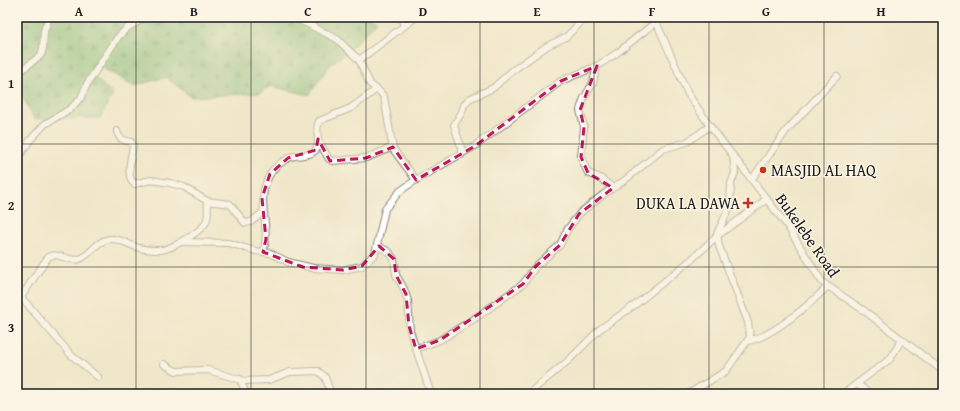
<svg xmlns="http://www.w3.org/2000/svg" width="960" height="411" font-family="'Gentium Book Plus',serif">
  <style>
    .forest { fill: url(#forest-firs); stroke: #506c4b }
    .lines { fill: none; stroke-linecap: round; stroke-linejoin: round }
    .minor-casing { stroke: #868273; stroke-width: 8 }
    .minor { stroke: #fff; stroke-width: 6 }
    .marked { fill: none; stroke: #c2185b; stroke-width: 3; stroke-dasharray: 8 5; stroke-linejoin: round }
    .grid { fill: none; stroke: #1c1c1c; stroke-width: 1; stroke-opacity: 0.55 }
    .poi-dot { fill: #c8321e; stroke: #fcf5e5; stroke-width: 1.5 }
    .labels { text-anchor: middle; dominant-baseline: central; stroke-width: 3; stroke-linejoin: round; paint-order: stroke }
    .poi-label { font-size: 16px; fill: #1c1c1c; stroke: #fcf5e5; text-anchor: start }
    .street-label { font-size: 16px; fill: #1c1c1c; stroke: #fcf5e5 }
    .neatline { fill: none; stroke: #1c1c1c; stroke-width: 1.5 }
    .grid-label { font-size: 13px; text-anchor: middle; font-weight: bold; fill: #1c1c1c }
  </style>
  <defs>
    <pattern id="forest-firs" width="22" height="20" patternUnits="userSpaceOnUse"><rect width="22" height="20" fill="#83bc7a"/><path d="M5 1l3.5 6h-7zM16 11l3.5 6h-7z" fill="#6a9863"/></pattern>
  </defs>
  <rect width="100%" height="100%" fill="#fcf5e5"/>
  <filter id="ink" filterUnits="userSpaceOnUse"><feTurbulence type="fractalNoise" baseFrequency=".025" numOctaves="2"/><feDisplacementMap in="SourceGraphic" scale="8" xChannelSelector="R" yChannelSelector="G"/><feConvolveMatrix kernelMatrix="1 2 1 2 8 2 1 2 1" color-interpolation-filters="sRGB"/></filter>
  <filter id="wash" filterUnits="userSpaceOnUse"><feTurbulence type="fractalNoise" baseFrequency=".012" numOctaves="4" result="noise"/><feDisplacementMap in="SourceGraphic" scale="16" xChannelSelector="R" yChannelSelector="G"/><feGaussianBlur stdDeviation="0.9" result="paint"/><feColorMatrix in="noise" values="0 0 0 0 0 0 0 0 0 0 0 0 0 0 0 0 0 1.4 0 .05"/><feComposite in="paint" operator="in"/></filter>
  <g filter="url(#wash)">
    <rect width="100%" height="100%" fill="#f0e7ca"/>
    <!-- forest -->
    <polygon class="forest" points="17,17 369,17 377,21 353,46 329,66 309,95 270,86 260,93 191,97 166,77 134,86 101,67 94,77 113,94 100,118 34,119 17,86"/>
  </g>
  <g filter="url(#ink)">
    <g class="lines">
      <defs>
        <g id="minor">
          <polyline points="294,17 337,39 359,60 416,17"/>
          <polyline points="400,17 404,25"/>
          <polyline points="654,17 688,94 710,126 786,224 822,282 866,312 943,371"/>
          <polyline points="359,60 370,84 380,92 384,97 393,149 416,180"/>
          <polyline points="597,66 593,83 584,98 580,110 584,127 581,157 588,173 600,178 613,188"/>
          <polyline points="17,77 22,70 41,55 43,48 44,31 49,17"/>
          <path d="M117,131c1,8 7,10 14,11l2,3c-1,11 -8,30 1,39l17,-4 19,3 14,4 23,14 23,3 15,19 6,-1 11,-9"/>
          <polyline points="318,140 329,159 332,161 366,158 393,147"/>
          <polyline points="461,155 461,147 454,125 462,112 464,105 469,99 493,88 512,71 547,46 566,37 586,17"/>
          <polyline points="17,159 31,139 45,124 70,109 81,98 87,84 118,37 127,28 146,17"/>
          <polyline points="752,179 786,131 837,76"/>
          <polyline points="181,242 229,243 255,251 270,253 288,262 313,268 343,270 362,266 375,254 385,209 400,191 416,180 475,146 561,81 597,66 617,53 656,22"/>
          <polyline points="378,246 389,252 394,259 396,275 404,289 408,301 410,331 431,394"/>
          <path d="M263,252c9,-26 -9,-51 7,-78 4,-7 17,-17 25,-18 7,-1 14,0 20,-5 7,-8 -1,-22 4,-30l32,-13 26,-19"/>
          <polyline points="21,297 71,355 98,377"/>
          <path d="M17,303l31,-46c11,-6 21,6 32,2 11,-5 17,-19 30,-20 10,-1 17,5 26,8 6,2 15,3 21,3 11,2 44,-18 49,-28 3,-6 2,-14 1,-21"/>
          <path d="M748,341c24,-4 62,-37 79,-54"/>
          <polyline points="416,349 440,340 477,317 523,284 536,266 560,245 567,230 580,213 604,194 625,180 663,149 687,142 710,126"/>
          <polyline points="164,364 176,371 208,370 245,381 269,380 290,372 318,371 325,377 331,394"/>
          <polyline points="240,379 246,394"/>
          <polyline points="857,384 870,394"/>
          <polyline points="528,394 568,361 600,329 635,305 692,259 717,236 767,199"/>
          <polyline points="688,394 726,371 750,337 748,322 719,246 717,234 730,206 731,183 735,173 733,156"/>
          <polyline points="843,394 890,359 901,341"/>
        </g>
      </defs>
      <!-- minor casing -->
      <use href="#minor" class="minor-casing"/>
      <!-- minor -->
      <use href="#minor" class="minor"/>
    </g>
  </g>
  <!-- marked area -->
  <path d="M0 0H960V411H0ZM597,66l-17,44 4,17 -3,30 7,16 25,15 -34,26 -19,31 -24,21 -13,18 -83,56 -24,9 -7,-23 -3,-32 -10,-19 -2,-16 -15,-13 -17,20 -19,4 -40,-3 -40,-15 3,-13 -4,-41 8,-24 18,-16 28,-8 2,-11 12,22 36,-3 27,-11 23,33 59,-34 86,-65z" fill="#f0e7ca" fill-opacity=".55" fill-rule="evenodd"/>
  <path class="marked" d="M597,66l-17,44 4,17 -3,30 7,16 25,15 -34,26 -19,31 -24,21 -13,18 -83,56 -24,9 -7,-23 -3,-32 -10,-19 -2,-16 -15,-13 -17,20 -19,4 -40,-3 -40,-15 3,-13 -4,-41 8,-24 18,-16 28,-8 2,-11 12,22 36,-3 27,-11 23,33 59,-34 86,-65z"/>
  <!-- grid -->
  <path class="grid" d="M136,17v377M251,17v377M366,17v377M480,17v377M594,17v377M709,17v377M824,17v377M17,144h926M17,267h926"/>
  <!-- markers -->
  <g class="poi-dot">
    <circle cx="763" cy="170" r="4"/>
    <path d="M746 197h4v4h4v4h-4v4h-4v-4h-4v-4h4z"/>
  </g>
  <g class="labels">
    <!-- poi labels -->
    <g class="poi-label">
      <text x="771" y="170">MASJID AL HAQ</text>
      <text x="740" y="203" text-anchor="end">DUKA LA DAWA</text>
    </g>
    <!-- street labels -->
    <g class="street-label">
      <text transform="translate(808 235) rotate(55)">Bukelebe Road</text>
    </g>
  </g>
  <!-- margin -->
  <rect width="960" height="411" fill="none" stroke="#fcf5e5" stroke-width="44"/>
  <rect x="22" y="22" width="916" height="367" class="neatline"/>
  <g class="grid-label">
    <text x="79" y="16">A</text>
    <text x="194" y="16">B</text>
    <text x="308" y="16">C</text>
    <text x="423" y="16">D</text>
    <text x="537" y="16">E</text>
    <text x="652" y="16">F</text>
    <text x="766" y="16">G</text>
    <text x="881" y="16">H</text>
    <text x="11" y="88">1</text>
    <text x="11" y="210">2</text>
    <text x="11" y="332">3</text>
  </g>
</svg>
